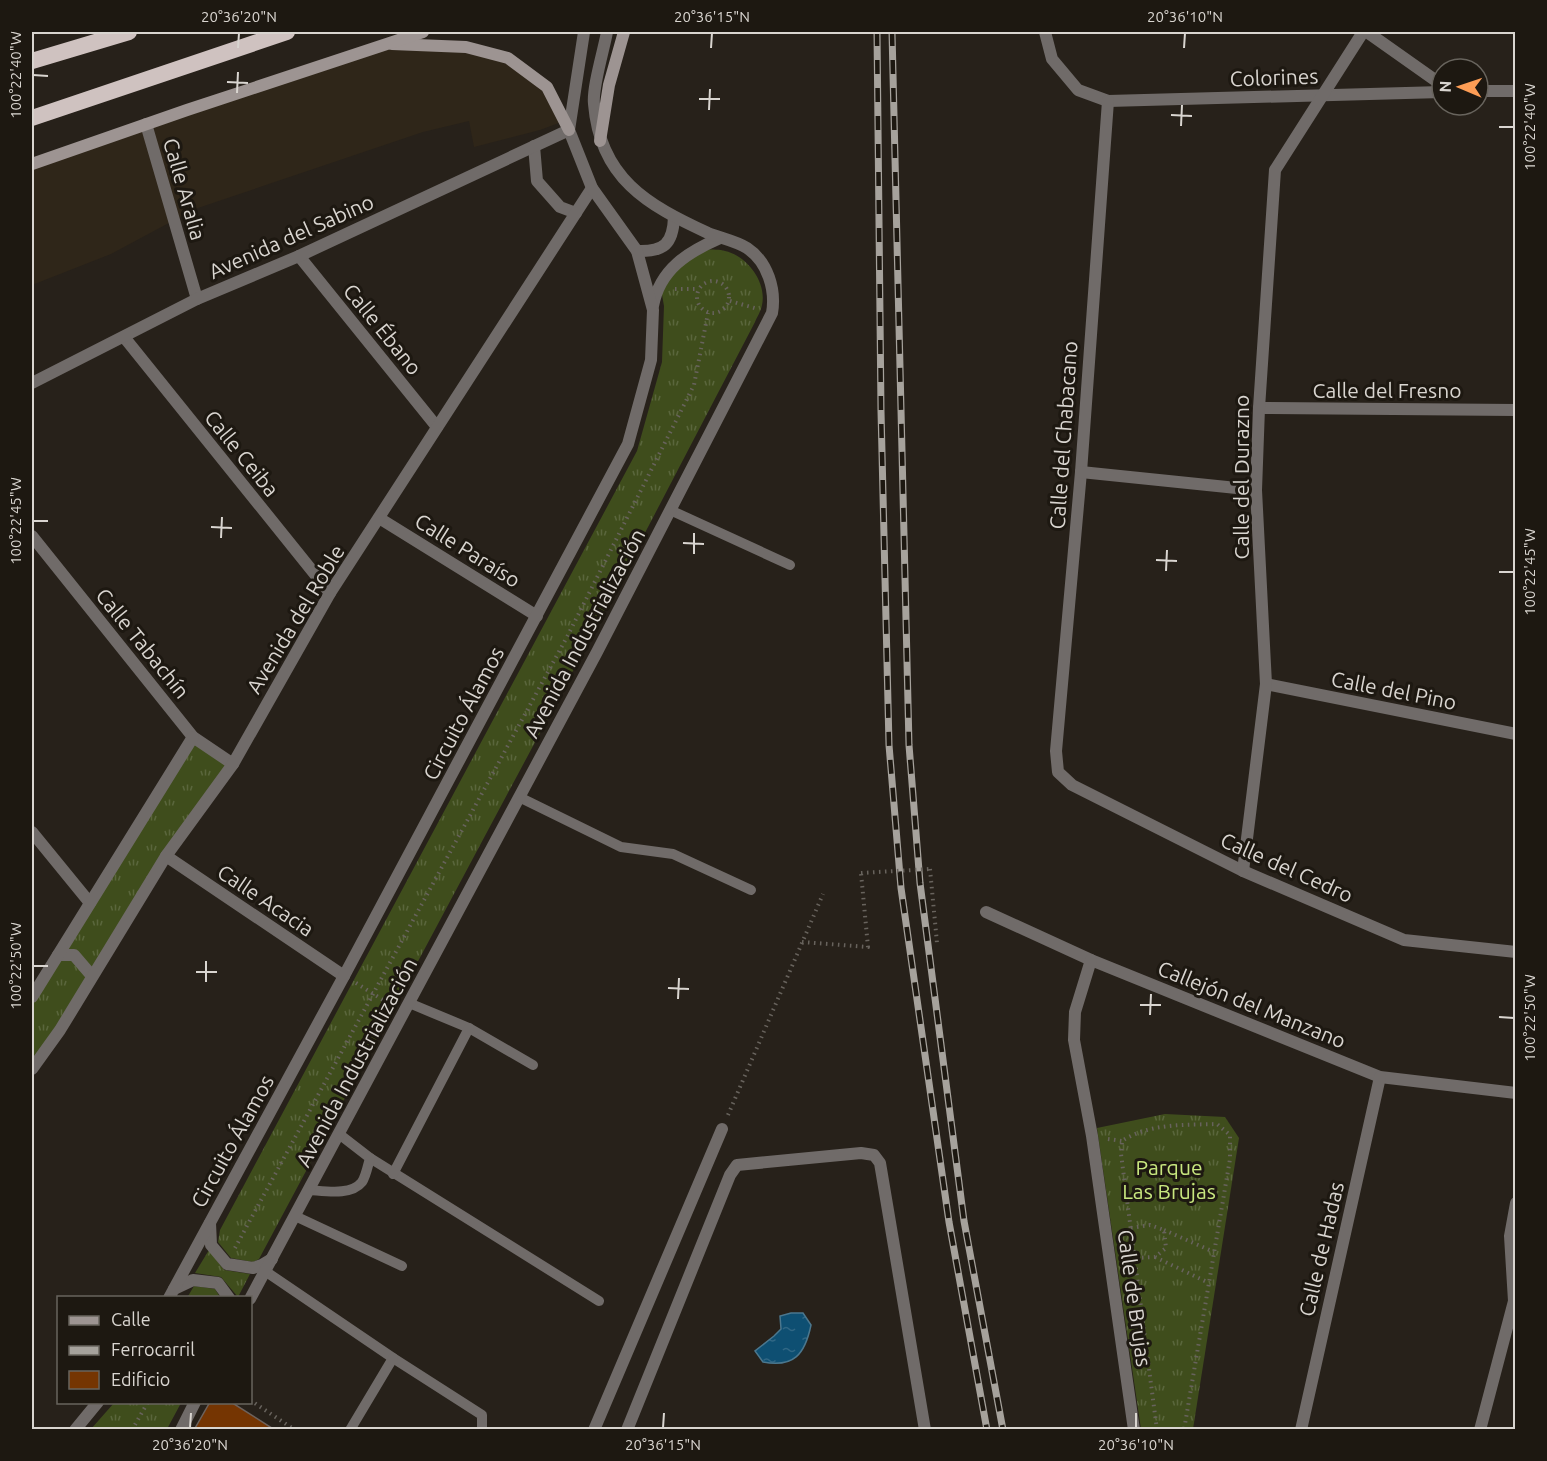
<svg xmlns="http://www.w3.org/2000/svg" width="1547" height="1461" font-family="Ubuntu,sans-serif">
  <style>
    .built { fill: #2f2619 }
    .grass { fill: url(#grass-tufts) }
    .water { fill: url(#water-ripples); stroke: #4b778e; stroke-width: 1.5 }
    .building { fill: #753502; stroke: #6d625c; stroke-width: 1.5 }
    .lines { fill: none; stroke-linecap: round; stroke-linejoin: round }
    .path { stroke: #68635d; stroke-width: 4; stroke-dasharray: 1.5 4.5; stroke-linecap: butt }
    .service { stroke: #706b69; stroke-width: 10 }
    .minor { stroke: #706b69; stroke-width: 12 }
    .tertiary { stroke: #706b69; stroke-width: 12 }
    .secondary { stroke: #9d9492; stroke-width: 12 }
    .trunk { stroke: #cfc2c0; stroke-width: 16 }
    .rail-casing { stroke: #a6a29c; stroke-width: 7 }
    .rail { stroke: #1d1811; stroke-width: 4.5; stroke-dasharray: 14; stroke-linecap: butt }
    .path-bridge { stroke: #68635d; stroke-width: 4; stroke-dasharray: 1.5 4.5; stroke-linecap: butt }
    .ticks { fill: none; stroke: #d9d5d0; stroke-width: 2 }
    .labels { text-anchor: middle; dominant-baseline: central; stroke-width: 6; stroke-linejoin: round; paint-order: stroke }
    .street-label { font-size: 21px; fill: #d9d5d0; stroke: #1d1811 }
    .park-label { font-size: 21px; fill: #c8e77f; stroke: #1d1811 }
    .neatline { fill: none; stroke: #d9d5d0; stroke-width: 2 }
    .ticks-label { font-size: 15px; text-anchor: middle; fill: #d9d5d0 }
  </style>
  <defs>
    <pattern id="grass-tufts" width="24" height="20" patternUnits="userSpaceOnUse" patternTransform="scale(1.5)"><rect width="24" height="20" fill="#3f4d1c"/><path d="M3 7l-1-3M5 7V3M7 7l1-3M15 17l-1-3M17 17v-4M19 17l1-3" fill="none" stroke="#5a663c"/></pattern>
    <pattern id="water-ripples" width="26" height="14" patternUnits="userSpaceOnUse" patternTransform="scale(1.5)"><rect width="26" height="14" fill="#0e4f72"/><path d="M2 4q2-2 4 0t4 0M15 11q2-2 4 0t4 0" fill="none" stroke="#306785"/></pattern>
  </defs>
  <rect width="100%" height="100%" fill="#27211a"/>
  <!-- built -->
  <polygon class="built" points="382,44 466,47 508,58 547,87 564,121 540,130 474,147 469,121 423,132 195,209 111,254 32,285 32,164"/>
  <!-- grass -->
  <g class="grass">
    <path d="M706,249c6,1 14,0 19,2 22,5 42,31 37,54 -1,6 -5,12 -7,17l-191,366 -305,571 -6,3 -22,-4 -13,-16 2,-12 417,-779 25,-89 2,-56 -3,-17 9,-17z"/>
    <polygon points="193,737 233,764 32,1069 32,997"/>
    <polygon points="1165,1114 1225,1117 1239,1138 1193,1429 1141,1429 1097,1128"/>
    <polygon points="209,1250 224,1270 250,1274 238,1297 221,1277 195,1273"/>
    <polygon points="194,1286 215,1289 220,1297 187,1298"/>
    <polygon points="114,1403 114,1402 181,1403 167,1429 91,1429"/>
  </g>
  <!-- water -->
  <path class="water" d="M791,1313h12l8,12c-6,29 -17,43 -48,37l-8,-11 19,-15 7,-7 -1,-13z"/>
  <!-- building -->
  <polygon class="building" points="210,1402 231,1402 275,1430 194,1430"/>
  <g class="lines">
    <!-- path -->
    <g class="path">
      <circle cx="713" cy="297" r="16"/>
      <polyline points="675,289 699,289"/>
      <polyline points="730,301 758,309"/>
      <polyline points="930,869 937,943"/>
      <polyline points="802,942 868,947 861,873"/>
      <polyline points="356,983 391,1005"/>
      <polyline points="728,1115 823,894"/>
      <polyline points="1108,1139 1122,1141"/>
      <polyline points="1131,1228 1150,1225 1164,1230 1166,1248 1155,1257 1135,1258"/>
      <polyline points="1164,1230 1214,1252"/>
      <polyline points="235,1248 568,635 694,385 708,313"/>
      <polyline points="1155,1257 1209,1283"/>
      <polyline points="250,1400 295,1430"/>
      <polyline points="132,1430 148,1402"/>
      <path d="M1157,1430l-36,-276 1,-13c27,-18 64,-16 95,-17l13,11v24l-46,271"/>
    </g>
    <!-- service -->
    <g class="service">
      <polyline points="670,510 790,565"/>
      <polyline points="519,797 621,847 673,854 751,890"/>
      <polyline points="409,1003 469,1028 533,1065"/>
      <polyline points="370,1158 599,1301"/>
      <polyline points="393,1174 469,1028"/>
      <path d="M309,1190c16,1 42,6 53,-8 4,-6 6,-17 8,-24l-31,-24"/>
      <polyline points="295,1216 402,1266"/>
      <polyline points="265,1271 393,1358 482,1415 482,1430"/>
      <polyline points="350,1430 393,1358"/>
    </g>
    <!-- minor -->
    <g class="minor">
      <polyline points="1045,32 1052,59 1078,90 1108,101 1442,92"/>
      <polyline points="1367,32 1442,85"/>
      <polyline points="1478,91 1516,91"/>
      <polyline points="1108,101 1081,472 1056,751 1058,772 1072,785 1243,871 1404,940 1516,952"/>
      <polyline points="146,124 197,299"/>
      <polyline points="534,146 537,181 560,207 576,213"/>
      <polyline points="299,256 437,427"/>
      <polyline points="124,337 330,593"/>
      <polyline points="32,383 197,299 299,256 569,130"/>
      <polyline points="1259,408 1516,410"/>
      <polyline points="1081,472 1256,490"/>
      <polyline points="379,518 537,616"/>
      <polyline points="32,536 193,737 233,764"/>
      <polyline points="1266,684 1516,734"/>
      <polyline points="32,832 90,903"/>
      <polyline points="166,856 344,976"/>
      <polyline points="1243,871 1266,684 1256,490 1259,408 1275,170 1363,32"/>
      <polyline points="986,912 1091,960 1380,1077 1516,1093"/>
      <polyline points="58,955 74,955 92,976"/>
      <polyline points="1091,960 1075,1012 1074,1040 1092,1136 1134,1430"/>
      <polyline points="32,997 193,737"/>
      <polyline points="32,1069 60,1030 166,856 233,764 330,593 592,188"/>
      <polyline points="594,1430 722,1129"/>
      <polyline points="627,1430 730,1175 737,1165 861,1153 874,1155 880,1163 925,1430"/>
      <polyline points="1301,1430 1380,1077"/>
      <polyline points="1480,1430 1514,1301 1510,1236 1516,1203"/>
    </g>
    <!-- tertiary -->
    <g class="tertiary">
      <path d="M637,251c27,1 36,-7 37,-34"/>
      <path d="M653,306c7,-37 35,-54 67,-68"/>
      <polyline points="210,1223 211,1245 227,1264 253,1268 262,1265 272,1259"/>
      <polyline points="174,1289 193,1280 218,1283 229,1298"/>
      <polyline points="169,1298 344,976 628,444 651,360 653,310 637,251 592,188 569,130 584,32"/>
      <path d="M250,1299l347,-647 175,-339c4,-23 -4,-51 -25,-65 -11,-7 -27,-10 -39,-15 -61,-28 -108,-55 -114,-129 -2,-16 10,-55 13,-72"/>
      <polyline points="75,1430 98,1402"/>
      <polyline points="181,1430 195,1402"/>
    </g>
    <!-- secondary -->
    <g class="secondary">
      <polyline points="392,44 466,47 508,58 547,87 569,130"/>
      <polyline points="600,141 609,85 624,32"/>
      <polyline points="32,164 187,110 423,32"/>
    </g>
    <!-- trunk -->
    <g class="trunk">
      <polyline points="32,61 129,32"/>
      <polyline points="32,118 287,32"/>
    </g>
    <defs>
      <g id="rail">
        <polyline points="877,32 881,411 889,745 901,888 949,1222 987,1430"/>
        <polyline points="892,32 909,745 920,883 964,1221 1003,1430"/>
      </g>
    </defs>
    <!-- rail casing -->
    <use href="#rail" class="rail-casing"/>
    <!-- rail -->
    <use href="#rail" class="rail"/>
    <!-- path-bridge -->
    <polyline class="path-bridge" points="861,873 930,869"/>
  </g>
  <!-- ticks -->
  <path class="ticks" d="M238,48l1,-15M711,48l1,-15M1184,48l1,-15M33,75l15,1M227,82l21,1M237,93l1,-21M699,99h21M709,110l1,-21M1171,115l21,1M1181,126l1,-21M1499,127h15M33,521h15M211,527l21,1M221,538l1,-21M683,543l21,1M694,554v-21M1156,560l21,1M1166,571l1,-21M1499,572h15M33,966h15M196,972h21M206,982v-21M668,988l21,1M678,999l1,-21M1140,1005h21M1150,1015l1,-21M1499,1017l15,1M190,1428l1,-15M663,1428l1,-15M1136,1428v-15"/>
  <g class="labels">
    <!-- street labels -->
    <g class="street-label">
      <text transform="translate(1274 77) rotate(-2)">Colorines</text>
      <text transform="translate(185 189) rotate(74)">Calle Aralia</text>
      <text transform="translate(291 236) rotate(-24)">Avenida del Sabino</text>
      <text transform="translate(383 329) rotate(51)">Calle Ébano</text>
      <text x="1387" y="390">Calle del Fresno</text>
      <text transform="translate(1063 435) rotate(-86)">Calle del Chabacano</text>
      <text transform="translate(242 453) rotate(51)">Calle Ceiba</text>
      <text transform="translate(1241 477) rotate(-90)">Calle del Durazno</text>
      <text transform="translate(468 550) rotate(32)">Calle Paraíso</text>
      <text transform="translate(295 619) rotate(-59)">Avenida del Roble</text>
      <text transform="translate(584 633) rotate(-62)">Avenida Industrialización</text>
      <text transform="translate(143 643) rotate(51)">Calle Tabachín</text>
      <text transform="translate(1394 690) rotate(11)">Calle del Pino</text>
      <text transform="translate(463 713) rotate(-62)">Circuito Álamos</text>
      <text transform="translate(1287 867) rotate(24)">Calle del Cedro</text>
      <text transform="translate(266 900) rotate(34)">Calle Acacia</text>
      <text transform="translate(1252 1004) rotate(22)">Callejón del Manzano</text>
      <text transform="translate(356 1062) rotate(-62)">Avenida Industrialización</text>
      <text transform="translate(232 1141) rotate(-61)">Circuito Álamos</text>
      <text transform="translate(1321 1249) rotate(-77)">Calle de Hadas</text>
      <text transform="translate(1135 1298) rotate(82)">Calle de Brujas</text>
    </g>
    <!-- park labels -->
    <g class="park-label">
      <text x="1169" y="1167">Parque<tspan x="1169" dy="24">Las Brujas</tspan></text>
    </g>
  </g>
  <!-- border -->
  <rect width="1547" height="1461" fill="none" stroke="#1d1811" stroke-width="66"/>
  <!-- legend -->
  <rect x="57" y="1296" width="195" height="108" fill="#1d1811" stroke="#68645d" stroke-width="1.5"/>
  <rect x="69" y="1316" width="30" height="9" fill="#9d9492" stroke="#68645d" stroke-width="1.5"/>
  <text x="111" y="1326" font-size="18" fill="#d9d5d0">Calle</text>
  <rect x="69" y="1346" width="30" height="9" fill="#a6a29c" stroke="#68645d" stroke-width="1.5"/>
  <text x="111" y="1356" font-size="18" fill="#d9d5d0">Ferrocarril</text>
  <rect x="69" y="1371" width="30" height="18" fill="#753502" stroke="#68645d" stroke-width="1.5"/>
  <text x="111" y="1386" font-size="18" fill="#d9d5d0">Edificio</text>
  <!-- north arrow -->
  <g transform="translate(1460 87) rotate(272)"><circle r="28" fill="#1d1811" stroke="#68645d" stroke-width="1.5"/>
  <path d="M0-4.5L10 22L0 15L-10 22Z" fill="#fd9d55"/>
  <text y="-9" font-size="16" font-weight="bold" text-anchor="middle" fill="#d9d5d0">N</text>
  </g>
  <rect x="33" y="33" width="1481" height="1395" class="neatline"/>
  <g class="ticks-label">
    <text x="239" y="22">20°36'20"N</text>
    <text x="712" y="22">20°36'15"N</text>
    <text x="1185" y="22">20°36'10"N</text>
    <text transform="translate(16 75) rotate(-90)" y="5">100°22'40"W</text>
    <text transform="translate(1530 127) rotate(-90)" y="5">100°22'40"W</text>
    <text transform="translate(16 521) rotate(-90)" y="5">100°22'45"W</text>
    <text transform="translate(1530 572) rotate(-90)" y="5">100°22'45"W</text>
    <text transform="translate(16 966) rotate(-90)" y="5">100°22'50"W</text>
    <text transform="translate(1530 1018) rotate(-90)" y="5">100°22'50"W</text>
    <text x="190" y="1450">20°36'20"N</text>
    <text x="663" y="1450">20°36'15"N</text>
    <text x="1136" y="1450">20°36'10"N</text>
  </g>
</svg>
